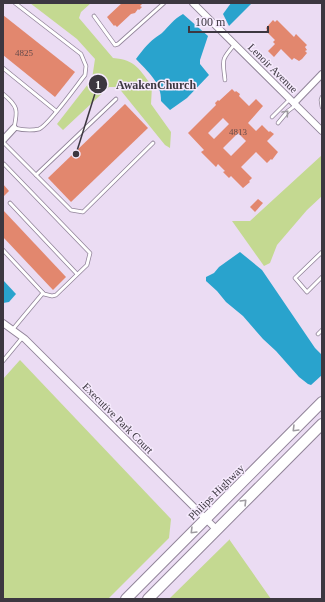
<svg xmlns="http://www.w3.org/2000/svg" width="325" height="602" font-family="'Times New Roman',serif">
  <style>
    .green { fill: #c4d991 }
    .water { fill: #29a3cd }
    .building { fill: #e2876e; fill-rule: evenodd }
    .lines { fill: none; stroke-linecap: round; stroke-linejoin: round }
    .service-casing { stroke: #918499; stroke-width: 4.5 }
    .minor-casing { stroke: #918499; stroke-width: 8 }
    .primary-casing { stroke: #918499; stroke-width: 12 }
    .service { stroke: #fff; stroke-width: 3 }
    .minor { stroke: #fff; stroke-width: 6 }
    .primary { stroke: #fff; stroke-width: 10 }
    .oneway { stroke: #9e9ba0 }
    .labels { text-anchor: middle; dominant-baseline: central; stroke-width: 3; stroke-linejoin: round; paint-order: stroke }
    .number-label { font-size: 9px; fill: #664b4c }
    .street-label { font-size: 11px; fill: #3c3740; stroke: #f6eafd }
    .leader { fill: none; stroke: #3c3740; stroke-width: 1.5 }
    .callout-dot { fill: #3c3740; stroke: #f6eafd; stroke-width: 1.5 }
    .mark-label { font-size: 12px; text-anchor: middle; font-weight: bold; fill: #fff }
    .callout-label { font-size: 12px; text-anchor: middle; font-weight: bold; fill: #3c3740; stroke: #f6eafd; stroke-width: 3; stroke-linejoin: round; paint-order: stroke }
  </style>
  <rect width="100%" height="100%" fill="#ebdcf3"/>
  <!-- green -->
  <g class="green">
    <path d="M30,3h61l-10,9 -2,6 34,40c23,2 26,11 39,28l-1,18 20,28 -1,16 -5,-3 -47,-58h-9l-46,43 -6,-6 35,-45 3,-20 -18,-20z"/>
    <polygon points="322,155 322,196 307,210 277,245 270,263 264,266 232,221 250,221"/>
    <polygon points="20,360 171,519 169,538 108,599 3,599 3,379"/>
    <polygon points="229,539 271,599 169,599 229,540"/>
  </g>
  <!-- water -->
  <g class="water">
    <polygon points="231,3 252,3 229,26 223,14"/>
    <path d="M183,14l25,22 -8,24v4l9,11 -22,23 -17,12 -9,-9c1,-18 -14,-30 -25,-42 6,-8 11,-15 19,-21 2,-2 5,-3 7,-5 7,-7 12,-14 21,-19z"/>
    <polygon points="240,252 262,270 315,348 322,355 322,375 311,385 308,384 299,377 276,351 263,339 243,316 226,302 217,291 206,281 206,277 214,273 219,267"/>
    <polygon points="3,280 16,294 9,302 3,303"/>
  </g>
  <!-- building -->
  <g class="building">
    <polygon points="122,3 143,3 140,6 142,7 139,10 138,9 135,13 131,14 117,27 115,25 114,26 107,17"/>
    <polygon points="3,15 75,72 55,97 3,55"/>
    <polygon points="273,20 275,22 277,20 294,37 296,34 307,45 305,47 307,50 305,51 307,53 302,59 299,61 294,58 292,60 281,49 274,57 268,51 275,44 273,42 275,40 266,31 267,30 266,28"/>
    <path d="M232,89l3,3 1,-1 4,3 -1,2 10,10 7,-7 7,7 -15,17 8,8 6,-6 7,7 1,-1 4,3 -7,7 11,11 -6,8 -1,-1 -4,4 -11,-11 -15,15 11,11 -3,3 1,1 -7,6 -12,-12 -2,2 -6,-6 2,-1 -7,-7 -2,3 -15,-15 3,-2 -16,-17 28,-28 -1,-2 3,-3 1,1zM223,118l6,6 -15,15 -6,-6zM238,133l8,8 -15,15 -8,-8z"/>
    <polygon points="125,104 148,128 71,202 48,178"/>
    <polygon points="3,184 9,191 3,197"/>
    <polygon points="258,199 263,203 255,212 250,207"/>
    <polygon points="3,210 66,277 53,290 3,237"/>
  </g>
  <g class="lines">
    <defs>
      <g id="service">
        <polyline points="94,16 115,45 118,44 164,3"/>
        <polyline points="3,68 56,111"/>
        <path d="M225,80c-2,-20 -5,-19 10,-36"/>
        <path d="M3,94c15,12 15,16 11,34 8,2 17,3 25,1 9,-3 38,-44 46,-54l1,-9 -5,-12 -66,-51"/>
        <polyline points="322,97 321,100 322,107"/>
        <polyline points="272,117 290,99"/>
        <polyline points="278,123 288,111 296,105"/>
        <polyline points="3,142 71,210 83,212 153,143"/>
        <polyline points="3,165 4,164 90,253 87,265 56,295 52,296 44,294 3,250"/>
        <polyline points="36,175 116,99"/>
        <polyline points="10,203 77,274"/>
        <polyline points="322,252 295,278 307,292 322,277"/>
        <polyline points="13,329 43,293"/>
        <polyline points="318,334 322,330"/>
        <polyline points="3,361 22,338"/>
      </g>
      <g id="minor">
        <polyline points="193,3 322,131"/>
        <polyline points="294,103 322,74"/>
        <polyline points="3,140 14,128"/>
        <polyline points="3,323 25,339 217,530"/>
      </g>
      <g id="primary">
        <polyline points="126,599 322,402"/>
        <polyline points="148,599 322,424"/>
      </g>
    </defs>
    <!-- service casing -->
    <use href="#service" class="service-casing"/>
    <!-- minor casing -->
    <use href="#minor" class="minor-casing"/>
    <!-- primary casing -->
    <use href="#primary" class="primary-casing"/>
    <!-- service -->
    <use href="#service" class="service"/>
    <!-- minor -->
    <use href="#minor" class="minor"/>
    <!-- primary -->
    <use href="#primary" class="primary"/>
  </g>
  <!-- one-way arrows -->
  <defs><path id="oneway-chevron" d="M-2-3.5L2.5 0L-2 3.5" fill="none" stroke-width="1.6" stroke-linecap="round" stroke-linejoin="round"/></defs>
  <g class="oneway">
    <use href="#oneway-chevron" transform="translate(286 113) rotate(-47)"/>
    <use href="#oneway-chevron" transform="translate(295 429) rotate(135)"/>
    <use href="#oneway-chevron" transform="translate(244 502) rotate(-45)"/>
    <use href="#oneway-chevron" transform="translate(193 531) rotate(135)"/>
  </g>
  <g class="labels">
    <!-- number labels -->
    <g class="number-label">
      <text x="24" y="53">4825</text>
      <text x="238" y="132">4813</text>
    </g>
    <!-- street labels -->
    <g class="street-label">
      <text transform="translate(273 68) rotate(45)">Lenoir Avenue</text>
      <text transform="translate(118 418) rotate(45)">Executive Park Court</text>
      <text transform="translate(216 492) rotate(-45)">Philips Highway</text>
    </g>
  </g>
  <!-- callouts -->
  <path class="leader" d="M76 154L98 84"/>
  <g class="callout-dot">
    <circle cx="76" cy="154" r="4"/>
    <circle cx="98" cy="84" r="10"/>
  </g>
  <g class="mark-label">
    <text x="98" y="89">1</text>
  </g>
  <g class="callout-label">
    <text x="156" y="89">AwakenChurch</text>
  </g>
  <!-- border -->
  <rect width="325" height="602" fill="none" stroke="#3c3740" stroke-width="8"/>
  <!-- scale -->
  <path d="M189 26v6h79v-6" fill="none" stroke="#3c3740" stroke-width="2"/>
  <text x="195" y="26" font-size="12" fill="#3c3740" stroke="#f6eafd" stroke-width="3" paint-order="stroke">100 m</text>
</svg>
